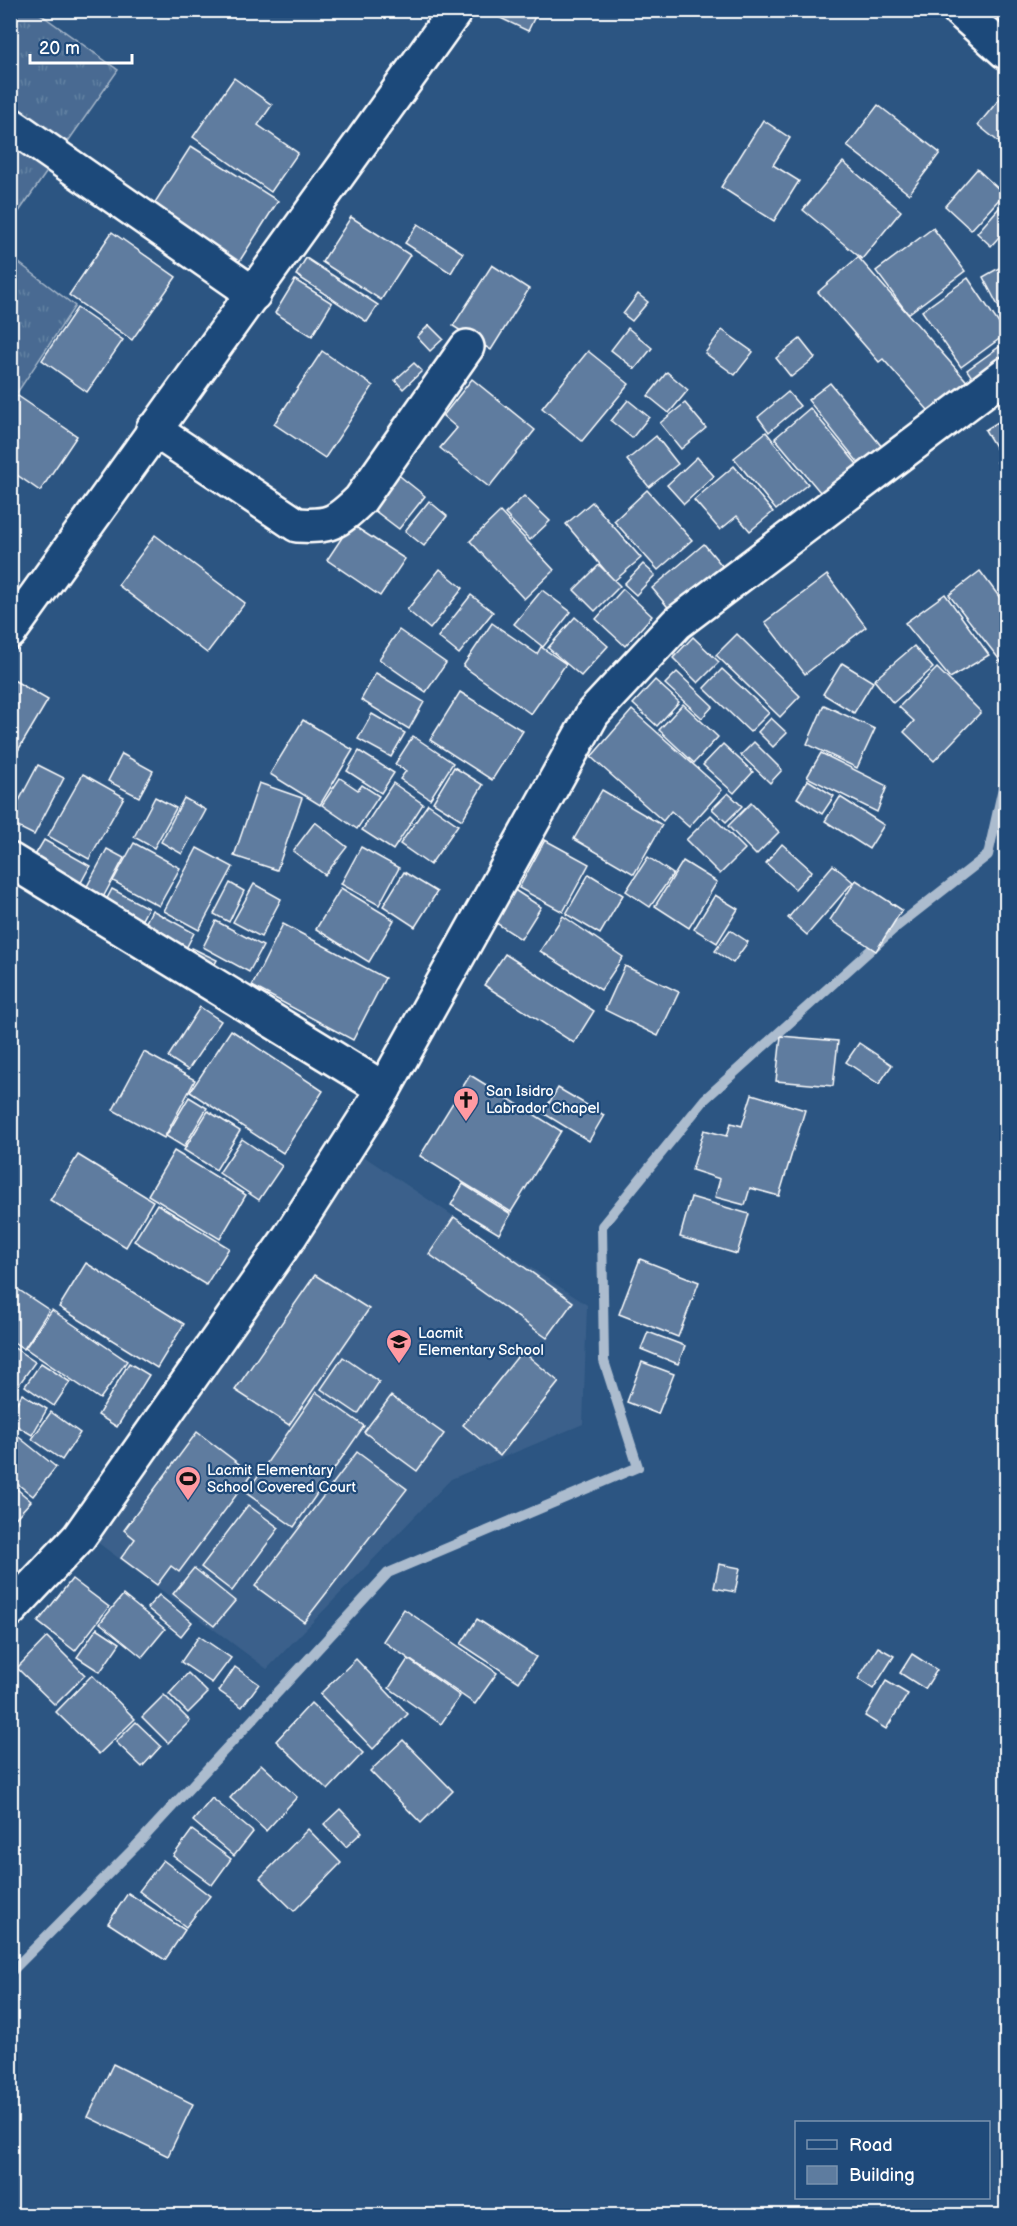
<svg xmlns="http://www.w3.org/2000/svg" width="1017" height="2226" font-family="'Balsamiq Sans',sans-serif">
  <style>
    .built { fill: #3b618b }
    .grass { fill: url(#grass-tufts); stroke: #a4b5c8; stroke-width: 1.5 }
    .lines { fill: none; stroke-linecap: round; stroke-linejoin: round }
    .stream { stroke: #acbcce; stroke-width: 10 }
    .building { fill: #5e7c9f; stroke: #fff; stroke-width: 1.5 }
    .street-casing { stroke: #fff; stroke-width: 38 }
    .secondary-casing { stroke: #fff; stroke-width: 38 }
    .street { stroke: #1f4a7a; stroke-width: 33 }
    .secondary { stroke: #1f4a7a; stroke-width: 33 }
    .labels { text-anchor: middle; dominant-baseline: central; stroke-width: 4.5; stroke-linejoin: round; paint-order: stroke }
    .poi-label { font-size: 15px; fill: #fff; stroke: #1f4a7a; text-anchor: start }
  </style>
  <defs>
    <pattern id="grass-tufts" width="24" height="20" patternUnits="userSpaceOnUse" patternTransform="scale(1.5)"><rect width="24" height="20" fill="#486b92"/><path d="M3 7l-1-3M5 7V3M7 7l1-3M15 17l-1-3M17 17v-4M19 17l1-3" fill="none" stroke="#6381a2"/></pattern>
  </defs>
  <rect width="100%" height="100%" fill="#2c5582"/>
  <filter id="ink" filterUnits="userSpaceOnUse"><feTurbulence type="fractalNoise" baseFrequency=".0167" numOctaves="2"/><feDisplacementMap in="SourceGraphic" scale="12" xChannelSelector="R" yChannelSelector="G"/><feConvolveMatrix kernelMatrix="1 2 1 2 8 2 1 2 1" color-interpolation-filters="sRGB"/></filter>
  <g filter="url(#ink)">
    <!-- built -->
    <polygon class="built" points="360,1154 587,1305 583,1424 451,1479 267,1669 93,1539"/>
    <!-- grass -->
    <g class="grass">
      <polygon points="11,11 36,11 118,70 11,223"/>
      <polygon points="10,256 75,306 17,393 11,388"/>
    </g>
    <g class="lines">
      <!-- stream -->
      <polyline class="stream" points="10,1973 135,1847 388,1573 638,1467 604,1361 602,1226 705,1099 896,927 988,855 1006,774"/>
    </g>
    <!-- building -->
    <g class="building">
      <polygon points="497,10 538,10 528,31 494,15"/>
      <polygon points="234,78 272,105 258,125 298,153 271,192 193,137"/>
      <polygon points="1006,91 1006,148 978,125"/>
      <polygon points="878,105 940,153 909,194 847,146"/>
      <polygon points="763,120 790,138 773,165 799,181 774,221 721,187"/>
      <polygon points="191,146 278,201 239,262 152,207"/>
      <polygon points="843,162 901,211 862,259 803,210"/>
      <polygon points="977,169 1004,194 971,230 945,206"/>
      <polygon points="1006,200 1006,229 991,246 977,233"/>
      <polygon points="351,217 410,255 381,300 322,262"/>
      <polygon points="418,224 463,253 451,273 405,243"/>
      <polygon points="933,228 965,271 908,314 876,271"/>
      <polygon points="112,232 176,277 132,340 69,295"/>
      <polygon points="858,257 971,386 935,418 883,359 879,362 818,292"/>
      <polygon points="306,258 378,305 367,322 296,275"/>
      <polygon points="1006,264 1006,321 983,277"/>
      <polygon points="492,265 529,289 491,350 453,326"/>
      <polygon points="968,278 1006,334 961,367 922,311"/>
      <polygon points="295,280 332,303 312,336 275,313"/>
      <polygon points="638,294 648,302 632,321 623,314"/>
      <polygon points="77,308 123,340 87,392 42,360"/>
      <polygon points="429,325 443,339 430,351 417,337"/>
      <polygon points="628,328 652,348 635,369 611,350"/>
      <polygon points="722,330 753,352 735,375 705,353"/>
      <polygon points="800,339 815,358 791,377 776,358"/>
      <polygon points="1006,342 1006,364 977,385 967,370"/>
      <polygon points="322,351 373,386 325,458 274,424"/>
      <polygon points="588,351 629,384 582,441 542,408"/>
      <polygon points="414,363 422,371 403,389 395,380"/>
      <polygon points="667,372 688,390 669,413 648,396"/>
      <polygon points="472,379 535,430 489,487 440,448 457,428 443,416"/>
      <polygon points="830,383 887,453 865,471 808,400"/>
      <polygon points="788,392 800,406 769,432 758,417"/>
      <polygon points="15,394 77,436 40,491 10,470 10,401"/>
      <polygon points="628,400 649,417 632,438 611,421"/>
      <polygon points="685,403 706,428 681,449 660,423"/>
      <polygon points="810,408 861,469 825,498 775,438"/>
      <polygon points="1006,417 1006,451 1000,455 985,430"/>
      <polygon points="766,432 808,484 776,510 734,458"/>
      <polygon points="656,436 678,464 649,487 627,460"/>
      <polygon points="697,457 714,476 684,504 667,485"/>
      <polygon points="1006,457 1006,478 997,462"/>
      <polygon points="734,466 773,512 750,531 737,516 720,530 694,500"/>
      <polygon points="396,473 425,496 399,529 370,507"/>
      <polygon points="647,490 692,540 658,570 614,521"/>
      <polygon points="524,496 550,521 530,540 505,514"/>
      <polygon points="429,501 447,516 424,546 405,531"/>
      <polygon points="592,502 641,558 614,581 566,524"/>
      <polygon points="500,512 554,570 524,599 470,541"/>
      <polygon points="351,524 405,559 380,596 327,560"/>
      <polygon points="155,535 245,603 207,653 118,585"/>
      <polygon points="704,544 728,573 676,617 652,588"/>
      <polygon points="643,564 655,575 636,595 624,584"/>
      <polygon points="599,565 620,586 595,611 574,590"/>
      <polygon points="440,569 463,588 430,629 407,610"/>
      <polygon points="980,571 1006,606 1006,668 949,595"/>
      <polygon points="827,575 866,627 805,674 765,622"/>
      <polygon points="623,589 652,616 625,646 596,619"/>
      <polygon points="542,590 571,612 543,647 514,624"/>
      <polygon points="945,594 989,655 950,678 905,623"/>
      <polygon points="471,595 493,612 459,654 438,637"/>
      <polygon points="575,617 608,646 581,676 548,648"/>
      <polygon points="492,623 537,654 541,647 566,664 531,714 463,666"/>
      <polygon points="399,630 446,663 426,692 379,659"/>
      <polygon points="737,634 800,696 780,717 716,655"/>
      <polygon points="693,637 719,662 698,683 673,658"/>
      <polygon points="914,646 933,668 893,703 874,680"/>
      <polygon points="842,663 873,682 854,713 823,694"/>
      <polygon points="937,668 981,712 934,761 904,732 914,721 899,707"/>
      <polygon points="722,669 769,713 750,732 704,688"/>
      <polygon points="677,672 713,706 702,718 665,684"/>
      <polygon points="376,673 424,702 409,729 361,700"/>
      <polygon points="10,678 48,700 10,764"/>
      <polygon points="655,680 679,702 657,726 633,704"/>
      <polygon points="460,692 523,731 492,780 430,740"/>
      <polygon points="683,704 718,737 694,763 659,730"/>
      <polygon points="824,705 875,729 857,768 807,744"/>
      <polygon points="632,710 722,790 689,827 671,811 663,821 591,757"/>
      <polygon points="372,714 405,733 391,757 358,739"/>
      <polygon points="771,718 787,733 773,747 758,732"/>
      <polygon points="303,720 353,750 320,805 270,774"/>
      <polygon points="413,736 453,763 430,799 400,779 406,771 395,764"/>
      <polygon points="754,742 782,770 770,783 741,755"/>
      <polygon points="723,744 753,772 734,793 703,765"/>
      <polygon points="359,751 394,773 381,793 347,771"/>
      <polygon points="821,753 887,786 877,812 807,777"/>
      <polygon points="122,754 153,771 139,797 108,781"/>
      <polygon points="38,765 64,778 34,835 10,823 10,818"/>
      <polygon points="454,767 483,785 462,820 433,802"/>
      <polygon points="83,774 124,797 89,859 48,836"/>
      <polygon points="340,778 358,790 362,785 379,796 357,829 322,805"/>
      <polygon points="808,780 834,796 822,814 797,798"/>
      <polygon points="259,783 302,798 277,870 234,856"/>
      <polygon points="393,783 423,804 393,850 362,830"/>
      <polygon points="602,790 662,825 634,874 574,839"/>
      <polygon points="728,793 742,806 726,822 712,809"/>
      <polygon points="155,797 176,808 154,848 134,837"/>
      <polygon points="840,797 884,825 869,849 825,821"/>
      <polygon points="184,798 206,810 182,854 161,842"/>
      <polygon points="751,803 779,832 756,855 728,826"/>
      <polygon points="428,804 458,825 430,865 400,844"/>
      <polygon points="711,815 745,849 720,874 686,840"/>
      <polygon points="315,822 347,847 325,875 293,851"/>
      <polygon points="44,840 90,866 78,888 31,862"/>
      <polygon points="545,840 589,864 563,912 519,888"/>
      <polygon points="134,843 180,868 159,906 113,881"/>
      <polygon points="782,844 812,871 795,889 766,863"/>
      <polygon points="361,847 399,868 379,905 341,884"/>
      <polygon points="197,848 233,867 199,930 164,911"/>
      <polygon points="107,849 124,858 100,903 83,894"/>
      <polygon points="648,857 673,874 650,907 626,891"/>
      <polygon points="683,861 717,882 689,928 655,906"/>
      <polygon points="833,865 853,882 807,935 788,918"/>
      <polygon points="404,872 437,892 415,927 383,906"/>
      <polygon points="589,874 623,895 600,934 566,914"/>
      <polygon points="856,880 902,910 876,951 830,920"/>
      <polygon points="230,883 244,891 229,922 214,914"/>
      <polygon points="254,884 281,899 261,937 233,922"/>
      <polygon points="510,887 541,907 521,939 490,919"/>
      <polygon points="341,888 394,920 369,962 316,929"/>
      <polygon points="112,889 148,908 138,927 102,908"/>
      <polygon points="715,895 738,909 717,943 694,929"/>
      <polygon points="152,910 194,933 182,956 140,934"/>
      <polygon points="563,916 623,957 601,990 540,951"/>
      <polygon points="216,921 263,946 249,972 203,947"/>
      <polygon points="283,924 385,978 353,1040 252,986"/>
      <polygon points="730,930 748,942 733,963 715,951"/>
      <polygon points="192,948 217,960 211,971 186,959"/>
      <polygon points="505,954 594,1011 574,1043 484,985"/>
      <polygon points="625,966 679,992 658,1036 605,1010"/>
      <polygon points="200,1007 221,1021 188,1070 168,1057"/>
      <polygon points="231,1030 323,1091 283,1153 190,1092"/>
      <polygon points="781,1036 838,1041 833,1086 776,1081"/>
      <polygon points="859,1043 892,1065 879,1084 846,1062"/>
      <polygon points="144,1052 195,1080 164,1138 113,1110"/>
      <polygon points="470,1075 561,1131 511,1212 420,1156"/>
      <polygon points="558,1088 604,1115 589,1141 543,1113"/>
      <polygon points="752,1094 805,1110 779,1196 750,1188 745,1205 715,1197 720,1179 692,1170 704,1130 727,1136 731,1123 742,1126"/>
      <polygon points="189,1097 207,1108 184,1147 166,1136"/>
      <polygon points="208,1111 240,1131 216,1170 184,1150"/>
      <polygon points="242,1139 282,1166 259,1200 219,1173"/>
      <polygon points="174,1151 246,1195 220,1239 148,1195"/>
      <polygon points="78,1155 153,1201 126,1247 50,1200"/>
      <polygon points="463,1184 511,1214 499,1234 451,1205"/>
      <polygon points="691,1197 749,1214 737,1254 680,1237"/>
      <polygon points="157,1204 229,1248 206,1285 134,1241"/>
      <polygon points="454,1217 573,1302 547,1338 429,1254"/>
      <polygon points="640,1259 699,1282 678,1337 619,1314"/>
      <polygon points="86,1263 184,1324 157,1368 59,1307"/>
      <polygon points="315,1275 369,1309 289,1425 235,1390"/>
      <polygon points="10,1284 49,1310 24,1349 10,1340"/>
      <polygon points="52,1310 127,1361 100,1399 25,1348"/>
      <polygon points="648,1332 685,1346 678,1364 641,1349"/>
      <polygon points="10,1345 35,1362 10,1397"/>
      <polygon points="522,1351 559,1382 500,1456 463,1425"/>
      <polygon points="343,1357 379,1382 358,1414 321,1389"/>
      <polygon points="642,1362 674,1374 658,1414 627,1402"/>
      <polygon points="41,1363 70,1382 54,1406 25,1386"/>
      <polygon points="129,1363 149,1375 117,1427 98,1415"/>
      <polygon points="316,1392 364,1426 294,1527 246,1493"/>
      <polygon points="22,1394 47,1409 32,1435 10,1422 10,1414"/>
      <polygon points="391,1396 444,1434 417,1471 364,1432"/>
      <polygon points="51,1412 80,1433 62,1460 32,1439"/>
      <polygon points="10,1430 56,1467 33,1496 10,1478"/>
      <polygon points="197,1432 252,1474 179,1572 171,1566 157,1585 121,1558 135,1539 124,1530"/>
      <polygon points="357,1452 407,1489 304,1622 255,1586"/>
      <polygon points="10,1483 31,1501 10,1524"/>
      <polygon points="248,1505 279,1528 232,1591 201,1567"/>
      <polygon points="719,1564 740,1568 735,1592 714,1588"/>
      <polygon points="194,1568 235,1601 214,1626 173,1594"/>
      <polygon points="72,1579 109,1607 75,1651 38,1622"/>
      <polygon points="123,1595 165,1629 142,1657 100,1623"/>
      <polygon points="159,1595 192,1622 181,1636 147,1608"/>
      <polygon points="404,1609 497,1673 475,1704 383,1641"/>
      <polygon points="477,1619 536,1657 519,1682 461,1644"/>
      <polygon points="97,1628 120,1643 100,1672 77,1657"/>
      <polygon points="199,1636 231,1658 212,1683 181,1662"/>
      <polygon points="47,1637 85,1675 55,1705 17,1668"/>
      <polygon points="878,1647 894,1656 873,1689 858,1679"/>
      <polygon points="912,1654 937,1670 925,1689 900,1673"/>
      <polygon points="356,1659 408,1714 373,1749 320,1694"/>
      <polygon points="408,1659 460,1696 441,1724 389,1688"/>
      <polygon points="235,1667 259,1684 242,1707 219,1691"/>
      <polygon points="188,1673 208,1693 188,1713 169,1694"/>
      <polygon points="92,1675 135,1719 99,1754 56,1712"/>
      <polygon points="886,1681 908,1694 886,1729 865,1716"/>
      <polygon points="164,1695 190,1721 168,1743 142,1717"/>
      <polygon points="311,1703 363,1753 328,1790 276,1741"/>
      <polygon points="136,1722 161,1746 142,1767 116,1742"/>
      <polygon points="403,1740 453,1791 421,1823 370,1771"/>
      <polygon points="261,1764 297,1797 266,1831 230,1798"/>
      <polygon points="212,1798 253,1832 234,1856 193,1821"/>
      <polygon points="340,1809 362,1832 346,1847 324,1824"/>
      <polygon points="308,1829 341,1863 294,1911 260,1878"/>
      <polygon points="192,1830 231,1859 212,1885 173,1856"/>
      <polygon points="163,1860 210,1896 186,1927 139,1891"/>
      <polygon points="128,1893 185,1930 165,1960 108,1923"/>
      <polygon points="113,2064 193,2104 168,2156 88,2117"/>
    </g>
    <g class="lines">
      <defs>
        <g id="street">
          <polyline points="959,10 1006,52"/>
          <polyline points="10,124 254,294"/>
          <path d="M153,429l144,96c33,2 39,-2 63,-25l107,-153"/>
          <path d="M10,632c147,-208 298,-414 446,-622"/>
        </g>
        <g id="secondary">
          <polyline points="10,860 384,1089"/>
          <polyline points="10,1610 79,1537 290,1236 384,1089 593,713 677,623 1006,374"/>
        </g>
      </defs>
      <!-- street casing -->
      <use href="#street" class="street-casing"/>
      <!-- secondary casing -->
      <use href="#secondary" class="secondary-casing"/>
      <!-- street -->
      <use href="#street" class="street"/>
      <!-- secondary -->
      <use href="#secondary" class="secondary"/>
    </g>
  </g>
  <!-- icons -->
  <defs>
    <symbol id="church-pin" viewBox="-11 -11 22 30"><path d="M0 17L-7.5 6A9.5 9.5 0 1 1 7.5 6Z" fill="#ff9aa2" stroke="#1f4a7a"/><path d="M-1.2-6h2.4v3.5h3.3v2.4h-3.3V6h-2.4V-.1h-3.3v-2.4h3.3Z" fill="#111"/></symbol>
    <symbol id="school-pin" viewBox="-11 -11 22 30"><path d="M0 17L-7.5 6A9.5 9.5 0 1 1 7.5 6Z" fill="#ff9aa2" stroke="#1f4a7a"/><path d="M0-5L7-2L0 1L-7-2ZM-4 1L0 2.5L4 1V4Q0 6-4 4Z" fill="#111"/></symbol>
    <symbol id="stadium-pin" viewBox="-11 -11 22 30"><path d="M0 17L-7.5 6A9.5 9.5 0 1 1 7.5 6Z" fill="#ff9aa2" stroke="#1f4a7a"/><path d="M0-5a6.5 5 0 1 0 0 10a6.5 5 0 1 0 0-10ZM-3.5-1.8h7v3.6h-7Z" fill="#111"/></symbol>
  </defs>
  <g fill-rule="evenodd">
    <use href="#church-pin" x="451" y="1085" width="30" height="40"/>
    <use href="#school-pin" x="384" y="1327" width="30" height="40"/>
    <use href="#stadium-pin" x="173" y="1464" width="30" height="40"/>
  </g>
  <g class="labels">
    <!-- poi labels -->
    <g class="poi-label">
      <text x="486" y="1091">San Isidro<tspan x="486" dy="17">Labrador Chapel</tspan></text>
      <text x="418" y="1333">Lacmit<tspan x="418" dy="17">Elementary School</tspan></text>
      <text x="207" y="1470">Lacmit Elementary<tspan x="207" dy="17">School Covered Court</tspan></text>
    </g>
  </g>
  <!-- margin -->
  <rect width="1017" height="2226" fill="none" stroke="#1f4a7a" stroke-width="36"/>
  <rect x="18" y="18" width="981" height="2190" fill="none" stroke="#fff" stroke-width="2" filter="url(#ink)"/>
  <!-- legend -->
  <rect x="795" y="2121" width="195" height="78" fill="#1f4a7a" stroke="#7992af" stroke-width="1.5"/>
  <rect x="807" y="2140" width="30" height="9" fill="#1f4a7a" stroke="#7992af" stroke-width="1.5"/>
  <text x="849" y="2151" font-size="18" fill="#ffffff">Road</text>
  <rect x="807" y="2166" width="30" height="18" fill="#5e7c9f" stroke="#7992af" stroke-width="1.5"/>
  <text x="849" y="2181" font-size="18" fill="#ffffff">Building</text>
  <!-- scale -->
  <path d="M30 54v9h102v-9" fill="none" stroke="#ffffff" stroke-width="3"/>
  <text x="39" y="54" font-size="18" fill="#ffffff" stroke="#1f4a7a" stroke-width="4.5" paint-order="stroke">20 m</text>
</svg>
